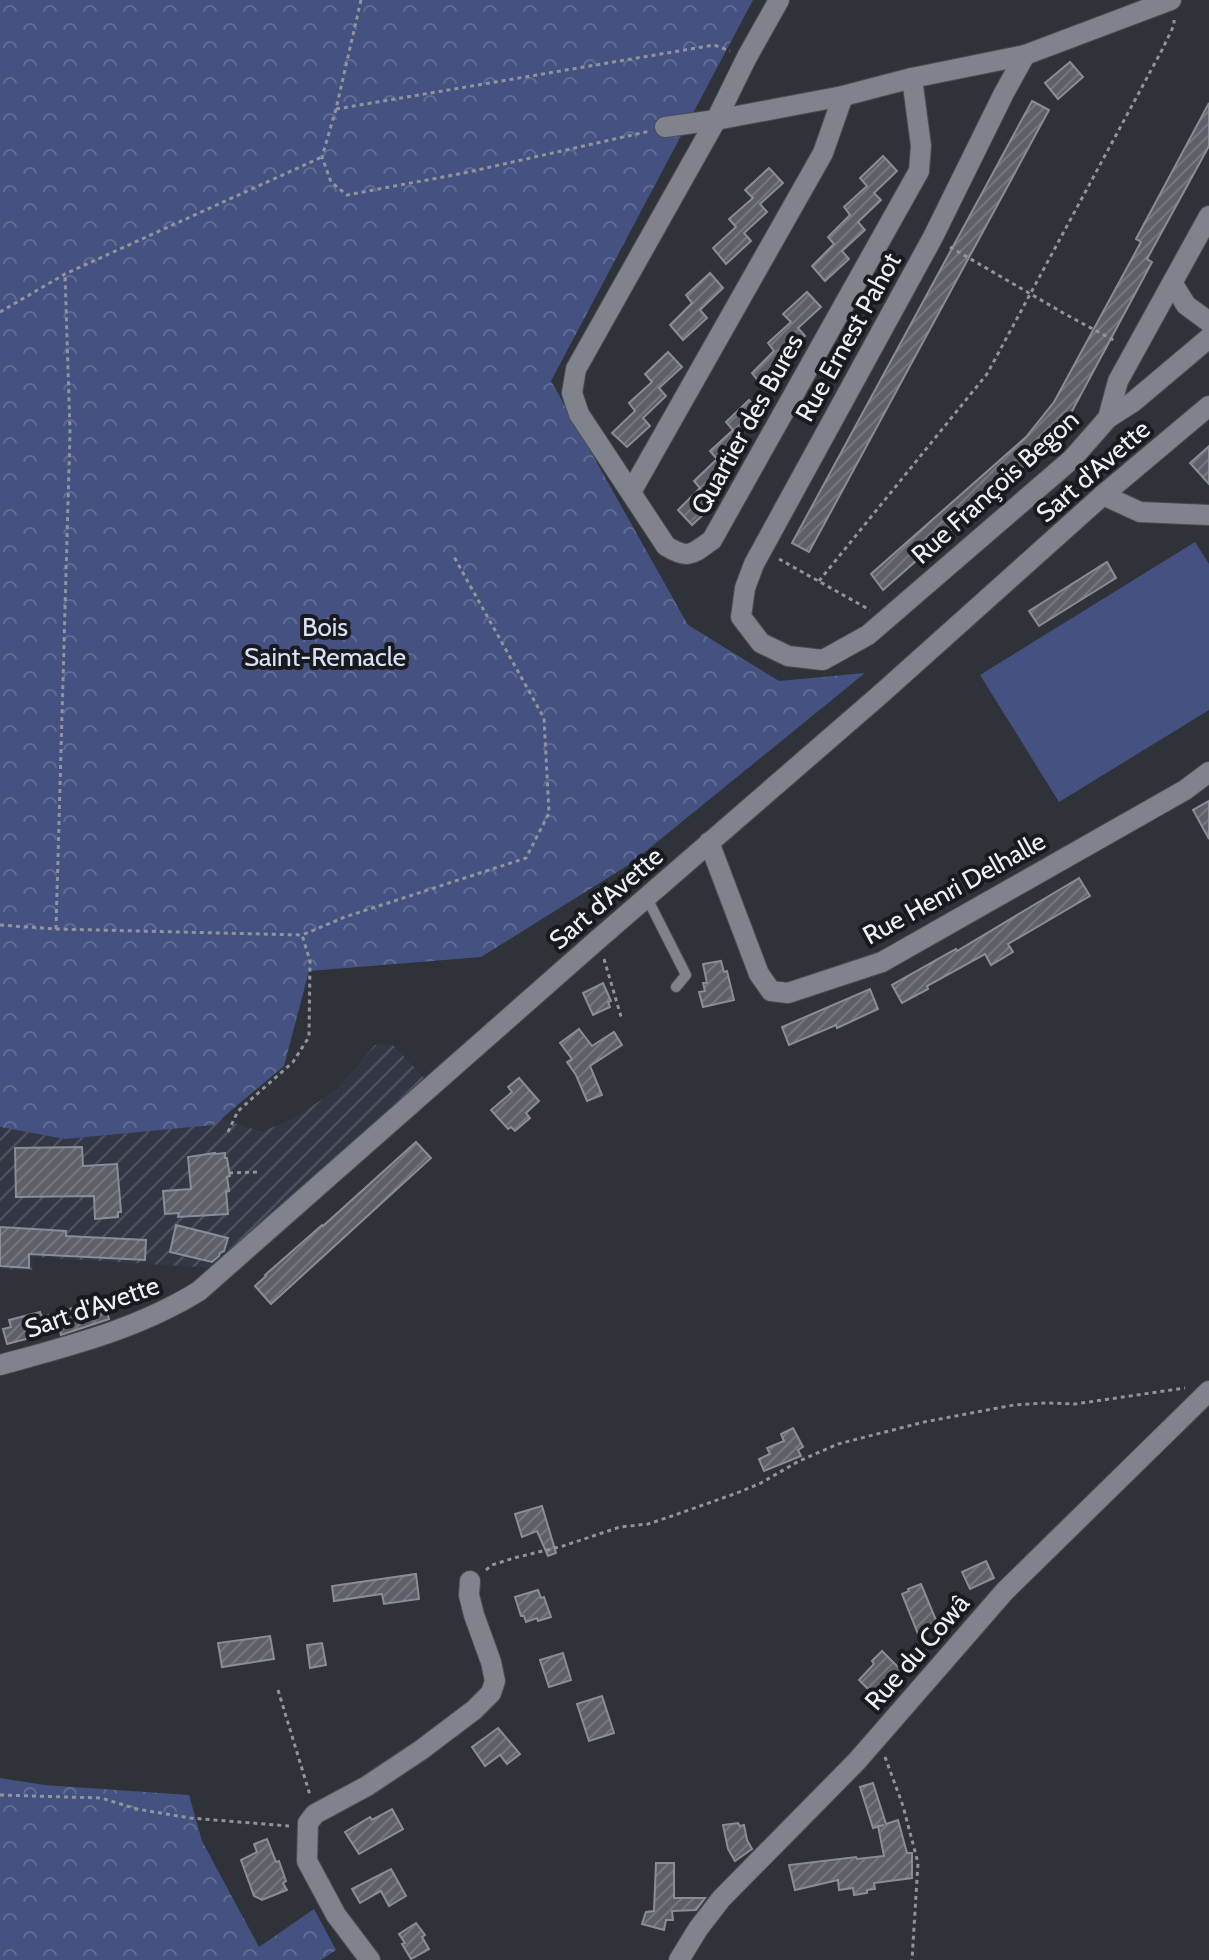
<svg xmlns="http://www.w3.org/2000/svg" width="1209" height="1960" font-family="Cabin,sans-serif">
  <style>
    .industrial { fill: url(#industrial-furrows) }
    .forest { fill: url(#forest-crowns) }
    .park { fill: #455281 }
    .building { fill: url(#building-hatch); stroke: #8a8d96; stroke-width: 2 }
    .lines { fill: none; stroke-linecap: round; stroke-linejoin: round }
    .service-casing { stroke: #4b4d53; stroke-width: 12 }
    .minor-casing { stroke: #4b4d53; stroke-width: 22 }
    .tertiary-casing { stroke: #4b4d53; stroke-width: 22 }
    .path { stroke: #92949a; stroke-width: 3; stroke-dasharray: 4 4; stroke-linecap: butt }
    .service { stroke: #80838c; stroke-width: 10 }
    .minor { stroke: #80838c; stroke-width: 20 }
    .tertiary { stroke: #80838c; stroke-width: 20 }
    .labels { text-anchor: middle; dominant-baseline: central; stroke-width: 8; stroke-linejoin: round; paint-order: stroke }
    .street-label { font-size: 26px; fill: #eff0f5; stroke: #181a1d }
    .park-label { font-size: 26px; fill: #dbe2f8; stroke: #181a1d }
  </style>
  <defs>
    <pattern id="industrial-furrows" width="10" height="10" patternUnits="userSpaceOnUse" patternTransform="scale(2)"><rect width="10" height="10" fill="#333745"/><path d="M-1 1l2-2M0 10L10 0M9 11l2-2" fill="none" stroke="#515460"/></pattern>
    <pattern id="forest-crowns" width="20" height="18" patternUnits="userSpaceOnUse" patternTransform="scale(2)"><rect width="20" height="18" fill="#455281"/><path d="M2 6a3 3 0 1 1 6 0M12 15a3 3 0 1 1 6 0" fill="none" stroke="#606b93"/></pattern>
    <pattern id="building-hatch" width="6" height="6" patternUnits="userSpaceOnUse" patternTransform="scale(2)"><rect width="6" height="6" fill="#5d6068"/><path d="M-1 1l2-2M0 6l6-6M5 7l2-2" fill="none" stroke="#75777e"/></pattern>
  </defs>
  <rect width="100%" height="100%" fill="#2f3239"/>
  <!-- industrial -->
  <polygon class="industrial" points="392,1044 425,1079 216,1268 33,1257 32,1270 0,1269 0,1127 65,1139 214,1125 221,1119 262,1132 294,1118 336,1090 375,1045"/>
  <!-- forest -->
  <g class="forest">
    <polygon points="0,0 753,0 551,381 688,625 779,681 865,673 630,864 481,957 309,971 284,1066 214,1125 65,1139 0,1127"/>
    <polygon points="0,1778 44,1785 189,1795 202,1841 259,1947 314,1909 336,1950 321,1960 0,1960"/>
  </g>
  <!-- park -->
  <polygon class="park" points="1195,542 1209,564 1209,710 1059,802 980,675"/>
  <!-- building -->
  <g class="building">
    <polygon points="1070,62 1083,77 1058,99 1045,83"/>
    <polygon points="1032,101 1049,110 809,552 792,543"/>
    <polygon points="1209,103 1209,146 1147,259 1152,262 1071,413 1040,452 883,590 871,574 1026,437 1054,402 1141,242 1136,239"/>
    <polygon points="883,156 897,171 874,193 881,200 858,222 865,230 842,251 849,259 825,281 812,266 834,244 828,237 850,215 844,207 867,186 860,178"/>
    <polygon points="769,168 783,183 760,204 767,212 744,233 751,241 726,264 713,248 736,227 729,219 753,198 745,190"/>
    <polygon points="710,273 723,288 700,310 707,318 683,340 670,325 692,303 686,295"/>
    <polygon points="807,292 821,307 798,328 805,336 782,358 789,366 764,388 752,373 774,351 768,343 791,322 783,314"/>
    <polygon points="668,352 682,367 659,388 666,396 643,418 650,426 627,447 612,433 635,411 629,403 652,382 645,374"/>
    <polygon points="749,400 763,415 740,436 747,444 724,466 731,474 708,495 716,503 692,525 678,510 700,488 694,481 717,459 710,451 733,430 726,422"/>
    <polygon points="1209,446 1209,484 1190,463"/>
    <polygon points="1107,562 1116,578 1039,626 1029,611"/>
    <polygon points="1209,801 1209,839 1193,810"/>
    <polygon points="1079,878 1090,896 1008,944 1013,952 991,965 985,954 927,986 928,989 902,1003 892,985 956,949 957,951"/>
    <polygon points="721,961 724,972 727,971 734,1000 703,1007 699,992 705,991 703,983 707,983 703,964"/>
    <polygon points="603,983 611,1001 608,1002 610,1007 593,1015 583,993"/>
    <polygon points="870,989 878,1009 837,1028 836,1025 789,1045 782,1027"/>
    <polygon points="579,1029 592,1046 614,1032 622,1045 590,1066 602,1095 587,1101 576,1075 567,1062 572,1059 560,1043"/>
    <polygon points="519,1078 539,1101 526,1113 530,1118 515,1131 511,1127 508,1129 491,1110 512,1092 508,1087"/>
    <polygon points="416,1142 431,1158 271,1304 255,1286 266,1276 265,1275 322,1225 323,1226"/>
    <polygon points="82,1147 83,1166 117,1164 121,1212 118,1212 118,1217 95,1219 94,1196 16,1197 15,1148"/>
    <polygon points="215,1153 215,1154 225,1153 225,1158 227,1158 230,1176 227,1177 229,1191 226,1191 228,1214 178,1217 179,1213 165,1214 163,1191 191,1189 188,1157"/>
    <polygon points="176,1225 228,1238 224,1251 220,1253 219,1256 212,1262 170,1252"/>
    <polygon points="0,1227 66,1231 66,1236 146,1240 145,1260 29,1254 29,1268 0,1266"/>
    <polygon points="97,1301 98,1304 104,1303 109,1319 61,1335 60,1330 7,1344 3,1329 11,1327 9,1320 40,1312 42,1317"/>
    <polygon points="793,1428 803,1447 798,1450 801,1456 764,1471 759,1459 770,1454 767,1448 784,1441 781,1434"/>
    <polygon points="542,1506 556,1553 548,1556 537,1531 522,1537 515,1514"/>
    <polygon points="986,1561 994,1578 970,1589 962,1572"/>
    <polygon points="416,1574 419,1599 384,1604 382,1594 334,1601 332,1586"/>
    <polygon points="921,1584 938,1625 918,1634 902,1594 909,1591 908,1589"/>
    <polygon points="538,1590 541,1598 544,1597 551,1617 538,1621 537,1618 526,1622 524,1616 521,1616 515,1597"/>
    <polygon points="270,1636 274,1659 222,1667 218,1643"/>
    <polygon points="322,1643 326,1665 310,1668 307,1645"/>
    <polygon points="882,1651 901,1670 890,1681 888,1678 873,1694 859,1680 874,1664 872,1661"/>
    <polygon points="563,1653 571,1680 549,1687 540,1660"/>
    <polygon points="602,1696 614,1733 589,1741 577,1704"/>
    <polygon points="498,1728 520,1754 507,1764 500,1755 485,1766 472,1747"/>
    <polygon points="873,1783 886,1824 898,1820 907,1853 912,1853 912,1878 874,1883 875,1889 867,1890 867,1893 854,1895 853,1888 839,1890 838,1880 795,1890 789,1865 856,1857 857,1859 884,1856 878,1826 884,1825 873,1828 860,1787"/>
    <polygon points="392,1809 403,1829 359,1854 345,1832 370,1817 372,1820"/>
    <polygon points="738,1823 740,1826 744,1825 747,1840 752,1849 735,1861 728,1849 723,1825"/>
    <polygon points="267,1839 276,1862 279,1861 286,1881 283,1883 287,1890 262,1900 254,1896 241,1860 257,1852 254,1844"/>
    <polygon points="656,1863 674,1863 674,1898 705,1898 696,1910 672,1911 673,1920 666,1920 664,1930 642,1924 646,1912 654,1911"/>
    <polygon points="391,1869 406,1896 389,1906 381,1891 360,1903 352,1889"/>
    <polygon points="416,1923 425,1935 422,1937 429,1949 411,1959 402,1944 405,1943 399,1934"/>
  </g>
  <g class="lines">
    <defs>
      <polyline id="service" points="647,898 686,975 676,987"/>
      <g id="minor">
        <path d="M779,0l-32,57 -31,63 -140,249 -4,24 7,21 87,132c23,14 26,8 46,-6l207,-369 2,-25 -9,-68"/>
        <polyline points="1025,55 1004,93 933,237 754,564 745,588 741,617 761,643 788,656 823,660 868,635 1072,459 1108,418 1118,381 1209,216"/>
        <polyline points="665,127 716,120 843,96 912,78 1025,55 1171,0"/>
        <polyline points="1173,284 1186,305 1209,322"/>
        <polyline points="1108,418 1133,402 1209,338"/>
        <polyline points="631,492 823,153 843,96"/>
        <polyline points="1103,495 1140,512 1209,515"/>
        <polyline points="709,842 759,974 771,991 788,993 882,962 1185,790 1209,772"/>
        <polyline points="370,1960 336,1915 307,1861 308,1823 315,1814 367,1786 421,1750 474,1710 491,1693 495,1681 491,1662 474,1615 469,1595 470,1581"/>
        <polyline points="679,1960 698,1929 721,1899 857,1761 1005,1591 1209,1391"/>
      </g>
      <path id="tertiary" d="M0,1365c69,-19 138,-36 199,-74l396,-349 287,-249 221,-198 106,-89"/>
    </defs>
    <!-- service casing -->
    <use href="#service" class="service-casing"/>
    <!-- minor casing -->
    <use href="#minor" class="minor-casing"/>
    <!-- tertiary casing -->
    <use href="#tertiary" class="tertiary-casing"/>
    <!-- path -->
    <g class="path">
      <polyline points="361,0 336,109 322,157 331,182 347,195 464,173 650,131"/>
      <polyline points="336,109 714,45 730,51"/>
      <polyline points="950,247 1065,314 1117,342"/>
      <polyline points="0,312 65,274 322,157"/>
      <polyline points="779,559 870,610"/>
      <polyline points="819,581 987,374 1162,50 1174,25 1174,20"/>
      <polyline points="0,925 56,929 302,935"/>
      <polyline points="56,929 70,432 65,274"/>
      <polyline points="604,959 622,1020"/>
      <polyline points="228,1132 238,1111 293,1062 309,1037 310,961 302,935 345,917 526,858 549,813 544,718 453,555"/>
      <polyline points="229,1173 257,1172"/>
      <polyline points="486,1570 492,1565 514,1558 563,1546 620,1527 648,1524 672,1516 737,1493 761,1483 799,1461 838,1444 924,1422 1014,1405 1047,1403 1075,1404 1185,1388"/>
      <polyline points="278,1690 310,1795"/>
      <polyline points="885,1757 903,1806 918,1863 912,1960"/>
      <polyline points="0,1795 101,1798 137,1809 190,1818 289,1826"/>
    </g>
    <!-- service -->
    <use href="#service" class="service"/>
    <!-- minor -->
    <use href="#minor" class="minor"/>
    <!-- tertiary -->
    <use href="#tertiary" class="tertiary"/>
  </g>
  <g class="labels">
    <!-- street labels -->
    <g class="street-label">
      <text transform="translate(848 337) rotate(-61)">Rue Ernest Pahot</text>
      <text transform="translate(747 424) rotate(-61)">Quartier des Bures</text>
      <text transform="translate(1093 471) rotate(-41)">Sart d'Avette</text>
      <text transform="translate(995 487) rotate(-42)">Rue François Begon</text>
      <text transform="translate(954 888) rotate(-29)">Rue Henri Delhalle</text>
      <text transform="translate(606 898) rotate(-41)">Sart d'Avette</text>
      <text transform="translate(92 1307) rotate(-19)">Sart d'Avette</text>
      <text transform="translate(917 1652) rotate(-49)">Rue du Cowâ</text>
    </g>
    <!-- park labels -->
    <g class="park-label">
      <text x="325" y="627">Bois<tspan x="325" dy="30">Saint-Remacle</tspan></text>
    </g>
  </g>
</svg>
